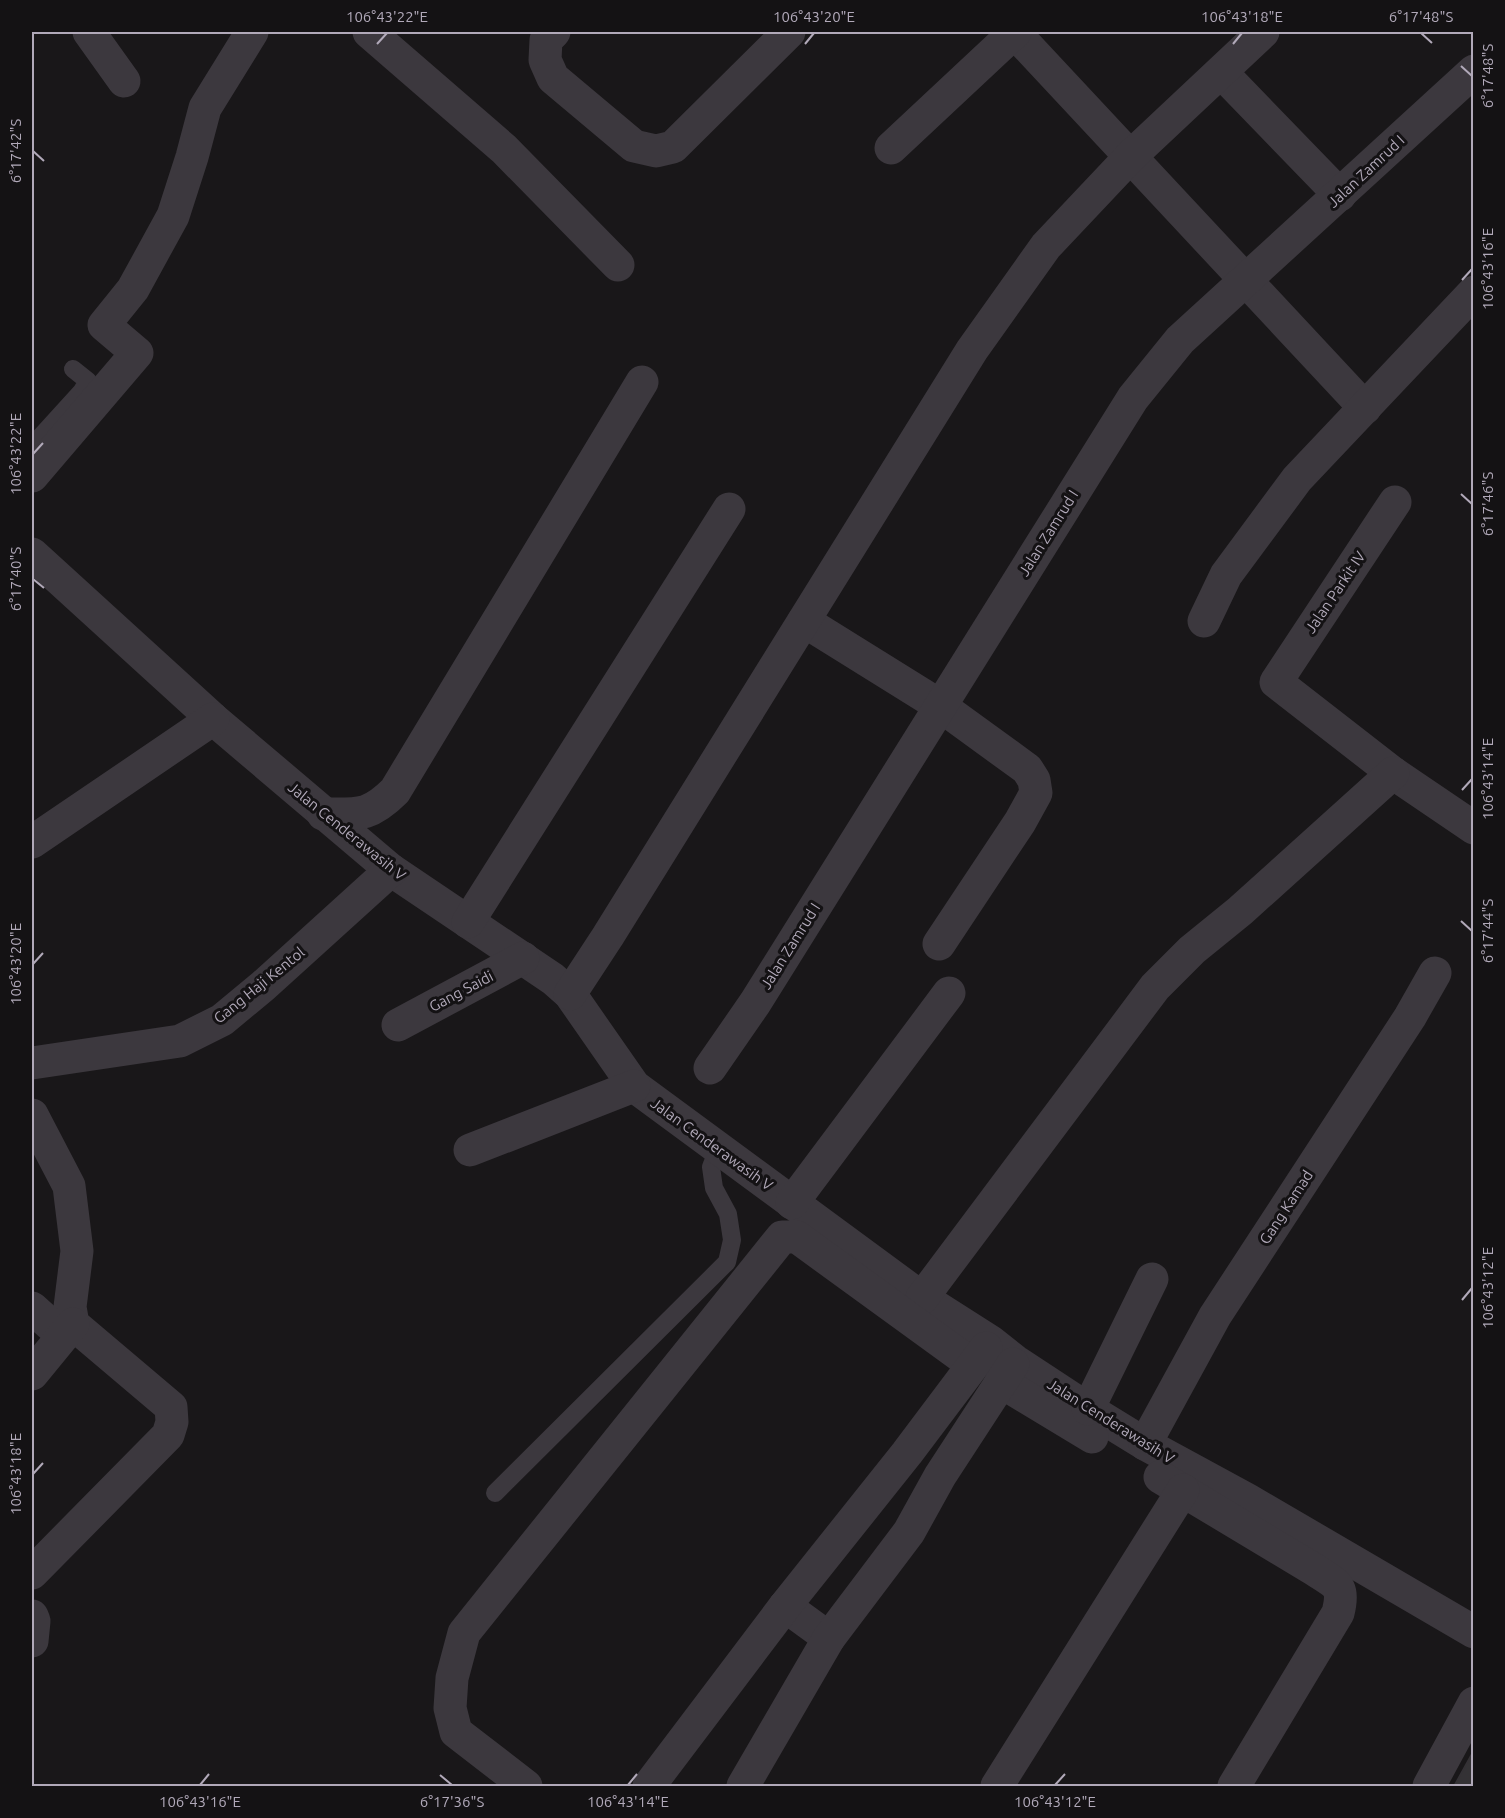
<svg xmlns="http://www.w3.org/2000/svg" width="1505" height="1818" font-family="Ubuntu,sans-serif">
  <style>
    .building { fill: #343235; stroke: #343135; stroke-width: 1.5 }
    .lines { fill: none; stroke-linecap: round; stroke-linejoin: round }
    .service { stroke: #3c383e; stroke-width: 18 }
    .minor { stroke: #3c383e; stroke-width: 33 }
    .ticks { fill: none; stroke: #b1a9b9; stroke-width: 2 }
    .labels { text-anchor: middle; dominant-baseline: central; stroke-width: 6; stroke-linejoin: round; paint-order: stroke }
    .street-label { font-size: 15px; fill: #b1a9b9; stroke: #141214 }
    .neatline { fill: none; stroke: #b1a9b9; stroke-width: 2 }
    .ticks-label { font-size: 15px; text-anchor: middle; fill: #b1a9b9 }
  </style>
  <rect width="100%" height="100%" fill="#191719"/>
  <!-- building -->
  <polygon class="building" points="1474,1750 1474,1786 1454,1786"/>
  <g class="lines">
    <!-- service -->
    <g class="service">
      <polyline points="32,446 82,391 88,381 73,369"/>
      <polyline points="495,1493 727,1262 732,1240 728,1214 714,1188 711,1167 718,1149"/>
    </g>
    <!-- minor -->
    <g class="minor">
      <polyline points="89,32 124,81"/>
      <polyline points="369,32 504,149 618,265"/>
      <polyline points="554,32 546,40 545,60 553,78 634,146 656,151 673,147 789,32"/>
      <polyline points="1014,32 1365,408"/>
      <polyline points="1221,72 1340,195"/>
      <polyline points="891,148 1015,32"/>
      <polyline points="32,476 137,353 104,325 133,289 173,216 192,157 205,108 252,32"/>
      <polyline points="1395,502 1276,682 1393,773 1474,828"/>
      <polyline points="32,554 213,719 391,870 553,979 570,994 634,1086 922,1298 991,1342 1015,1361 1088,1409 1145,1444 1248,1500 1474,1632"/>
      <polyline points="804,621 939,705 1027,769 1034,780 1036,793 1020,822 939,944"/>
      <polyline points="1204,621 1226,575 1297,479 1474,292"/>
      <path d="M323,814c35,0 46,3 72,-23l247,-409"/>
      <polyline points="32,842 213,719"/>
      <polyline points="468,922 729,509"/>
      <polyline points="570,994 608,936 972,350 1046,246 1131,156 1263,32"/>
      <polyline points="398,1025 523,958"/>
      <polyline points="32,1063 180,1041 222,1020 263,986 391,870"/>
      <polyline points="710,1068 755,1003 1133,398 1180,340 1474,71"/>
      <polyline points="32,1115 69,1186 77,1251 70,1307 73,1324 171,1407 172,1422 168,1435 32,1573"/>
      <polyline points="470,1150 634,1086"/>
      <polyline points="792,1203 949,993"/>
      <polyline points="922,1298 1155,987 1192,950 1240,911 1393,773"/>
      <polyline points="32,1308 63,1336"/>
      <polyline points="32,1374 73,1324"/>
      <polyline points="1001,1382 1092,1437"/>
      <polyline points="1088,1409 1152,1279"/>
      <polyline points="1145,1444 1215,1316 1410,1017 1435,973"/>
      <path d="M1160,1477l155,93c22,15 30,15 23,43l-104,173"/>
      <polyline points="785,1606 829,1638"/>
      <polyline points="32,1616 34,1621 32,1641"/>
      <polyline points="526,1786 456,1732 450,1708 452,1678 464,1633 782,1237 797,1237 973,1365"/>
      <polyline points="649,1786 785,1606 907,1453 986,1348"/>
      <polyline points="743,1786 829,1638 909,1532 940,1476 1013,1364"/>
      <polyline points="997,1786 1183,1490"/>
      <polyline points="1429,1786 1474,1703"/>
    </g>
  </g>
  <!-- ticks -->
  <path class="ticks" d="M1421,33l11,10M377,44l10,-11M805,44l9,-11M1233,44l9,-11M1461,66l11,10M33,151l11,10M1462,280l10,-11M33,454l10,-11M1461,494l11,10M33,579l11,9M1462,790l10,-11M1461,921l11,10M33,964l10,-11M1462,1300l10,-12M33,1474l10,-11M440,1775l12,10M200,1785l9,-11M628,1785l9,-11M1055,1785l10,-11"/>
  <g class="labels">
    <!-- street labels -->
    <g class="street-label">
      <text transform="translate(1366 171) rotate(-43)">Jalan Zamrud I</text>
      <text transform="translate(1048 533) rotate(-58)">Jalan Zamrud I</text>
      <text transform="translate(1335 592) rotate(-56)">Jalan Parkit IV</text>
      <text transform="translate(347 831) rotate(39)">Jalan Cenderawasih V</text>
      <text transform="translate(790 946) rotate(-58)">Jalan Zamrud I</text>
      <text transform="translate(259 985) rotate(-39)">Gang Haji Kentol</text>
      <text transform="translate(461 991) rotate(-28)">Gang Saidi</text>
      <text transform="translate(712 1144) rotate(36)">Jalan Cenderawasih V</text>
      <text transform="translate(1286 1207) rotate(-57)">Gang Kamad</text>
      <text transform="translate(1111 1421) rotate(32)">Jalan Cenderawasih V</text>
    </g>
  </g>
  <!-- border -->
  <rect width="1505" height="1818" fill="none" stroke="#141214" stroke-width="66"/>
  <rect x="33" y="33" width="1439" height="1752" class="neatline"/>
  <g class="ticks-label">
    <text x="387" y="22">106°43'22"E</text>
    <text x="814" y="22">106°43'20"E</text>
    <text x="1242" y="22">106°43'18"E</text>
    <text x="1421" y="22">6°17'48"S</text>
    <text transform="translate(1488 76) rotate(-90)" y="5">6°17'48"S</text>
    <text transform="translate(16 151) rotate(-90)" y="5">6°17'42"S</text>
    <text transform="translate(1488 269) rotate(-90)" y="5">106°43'16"E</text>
    <text transform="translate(16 454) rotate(-90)" y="5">106°43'22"E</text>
    <text transform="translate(1488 504) rotate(-90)" y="5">6°17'46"S</text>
    <text transform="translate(16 579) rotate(-90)" y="5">6°17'40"S</text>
    <text transform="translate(1488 779) rotate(-90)" y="5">106°43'14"E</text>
    <text transform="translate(1488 931) rotate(-90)" y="5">6°17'44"S</text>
    <text transform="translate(16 964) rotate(-90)" y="5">106°43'20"E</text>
    <text transform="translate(1488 1288) rotate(-90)" y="5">106°43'12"E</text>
    <text transform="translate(16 1474) rotate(-90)" y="5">106°43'18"E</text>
    <text x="200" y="1807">106°43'16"E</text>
    <text x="452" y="1807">6°17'36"S</text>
    <text x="628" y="1807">106°43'14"E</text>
    <text x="1055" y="1807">106°43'12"E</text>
  </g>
</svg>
